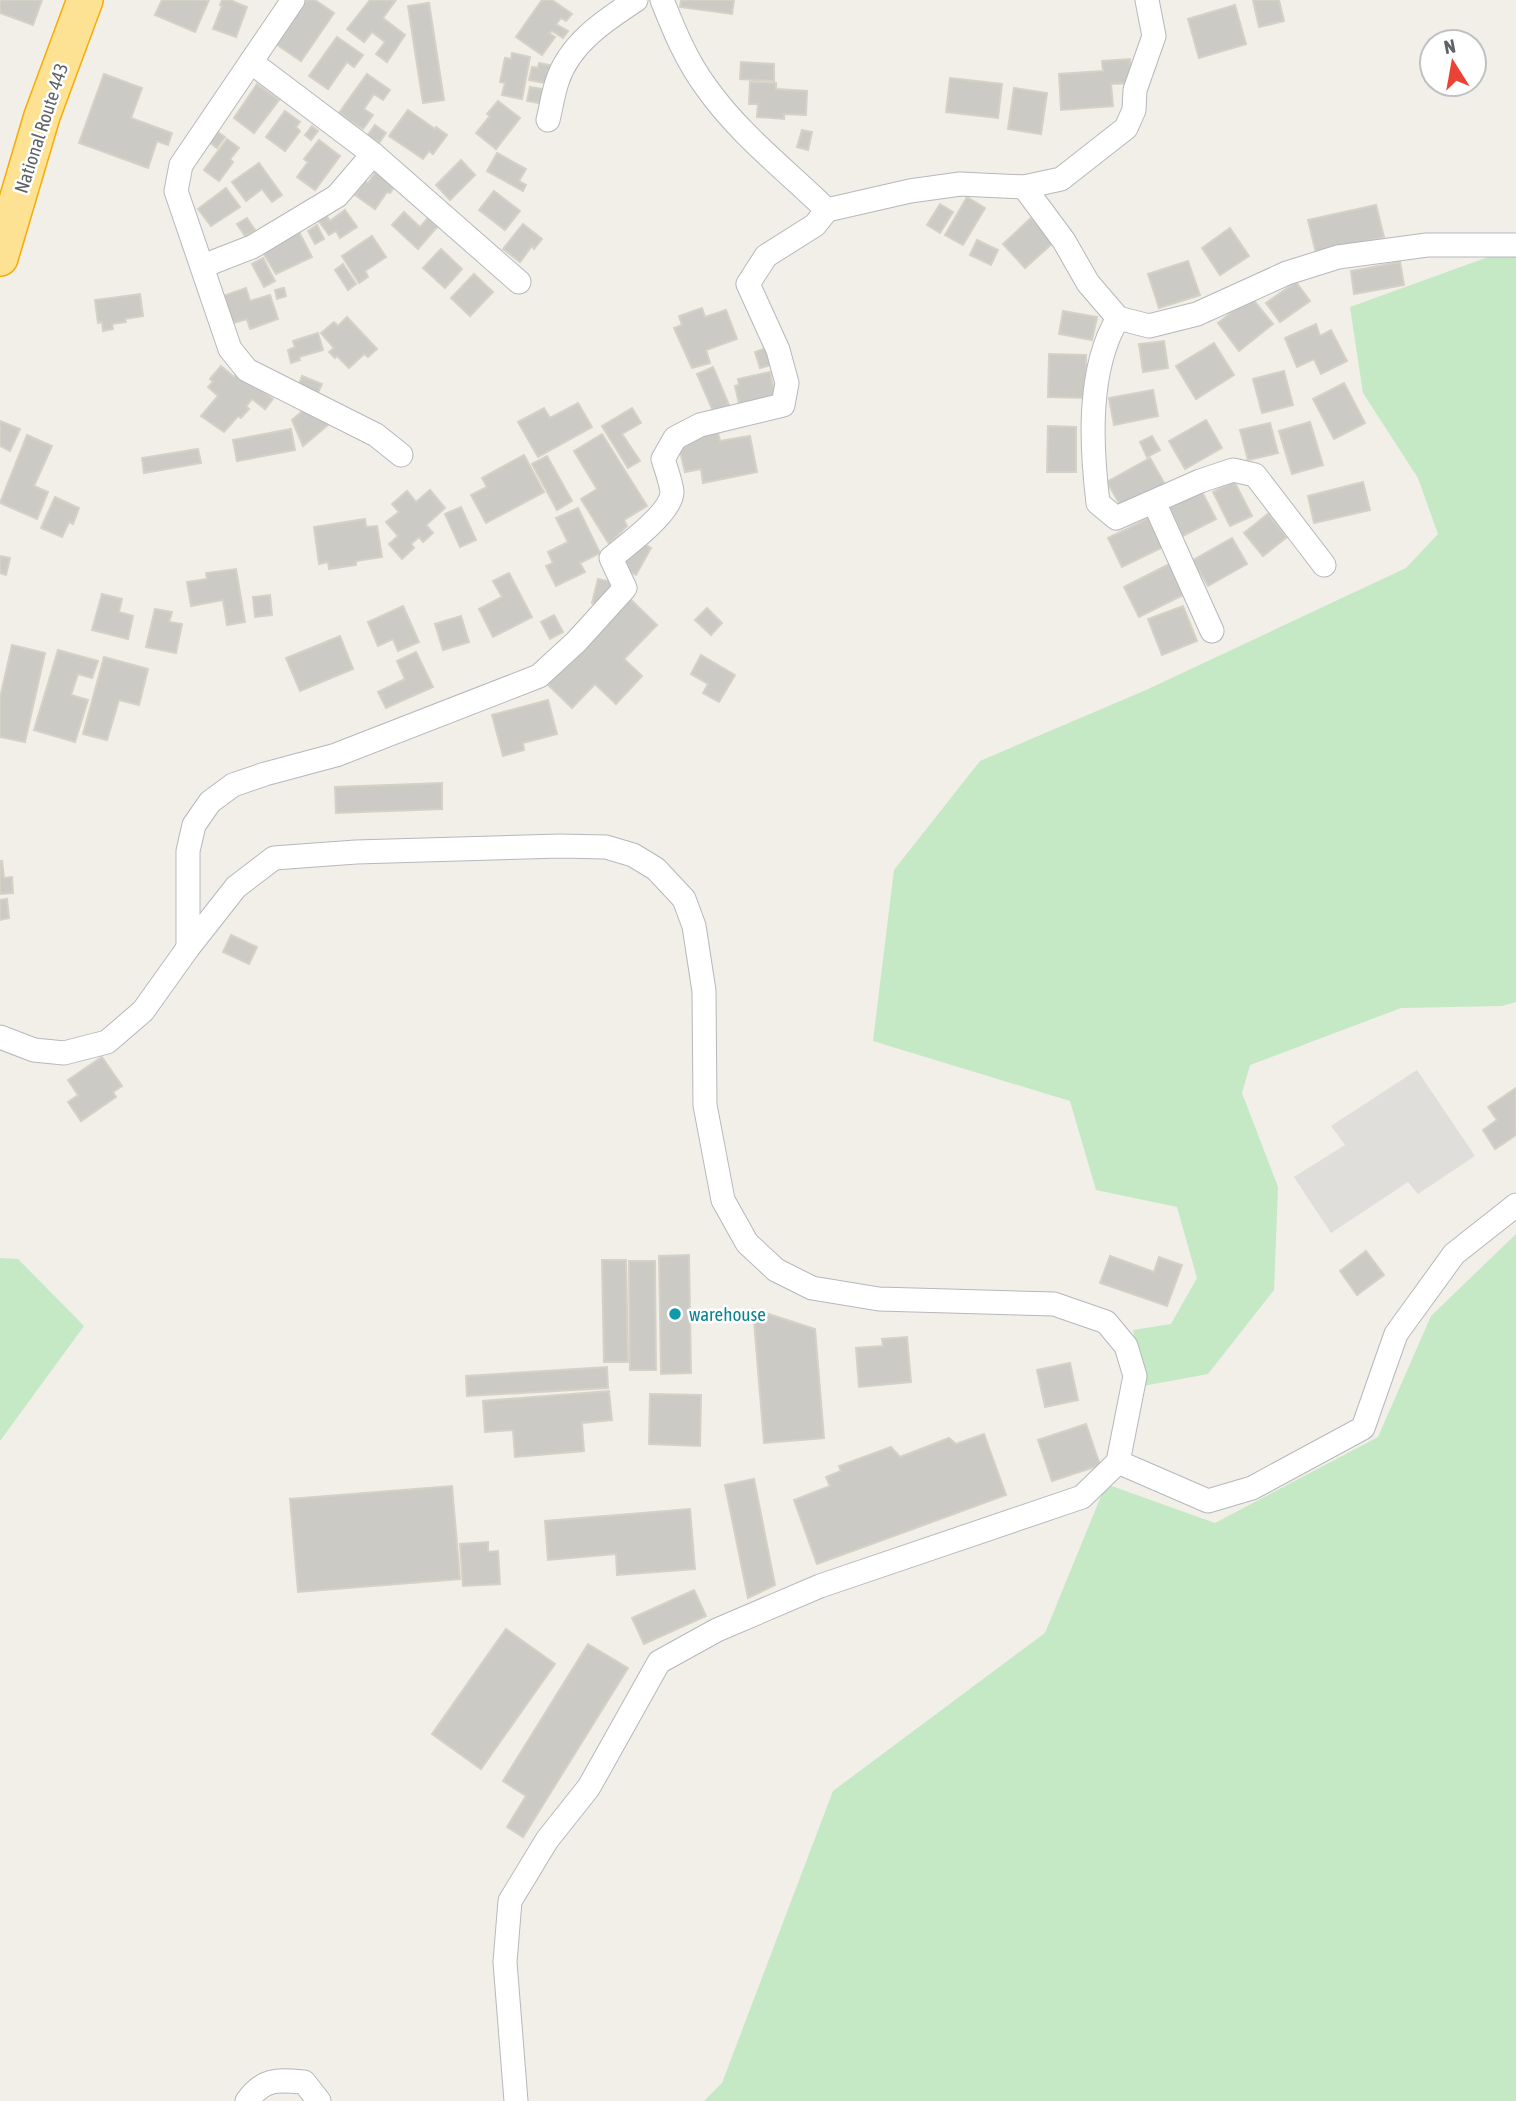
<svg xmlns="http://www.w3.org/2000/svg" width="1516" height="2101" font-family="'Asap Condensed',sans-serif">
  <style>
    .industrial { fill: #e0deda }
    .green { fill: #c5e8c5 }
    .building { fill: #cccac5; stroke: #d6d1c6; stroke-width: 2 }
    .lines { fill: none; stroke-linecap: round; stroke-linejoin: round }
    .minor-casing { stroke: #b5b8bc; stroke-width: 25 }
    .highway-casing { stroke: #f9ab00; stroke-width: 38 }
    .minor { stroke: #fff; stroke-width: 23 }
    .highway { stroke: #fde293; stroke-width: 35 }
    .culture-dot { fill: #0f9aa8; stroke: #fff; stroke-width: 2.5 }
    .labels { text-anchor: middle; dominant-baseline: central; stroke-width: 5; stroke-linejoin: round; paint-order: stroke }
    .street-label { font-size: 19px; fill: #5f6368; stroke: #fff }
    .culture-label { font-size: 19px; fill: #0d838f; stroke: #fff; text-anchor: start }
  </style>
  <rect width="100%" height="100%" fill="#f1efe8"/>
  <!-- industrial -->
  <polygon class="industrial" points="1417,1070 1475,1156 1418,1194 1408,1182 1331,1233 1294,1177 1345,1145 1331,1126"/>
  <!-- green -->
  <g class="green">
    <polygon points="1516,247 1516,1002 1502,1006 1401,1008 1250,1065 1242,1093 1278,1187 1274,1290 1208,1374 1143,1386 1133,1330 1171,1324 1197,1278 1177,1207 1096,1190 1070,1101 873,1041 894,870 980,761 1146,690 1406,568 1438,534 1418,478 1363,393 1350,307"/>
    <polygon points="1516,1234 1516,2101 704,2101 722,2083 833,1791 1045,1633 1106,1484 1215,1523 1378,1437 1431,1316"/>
    <polygon points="0,1258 18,1259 84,1326 0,1441"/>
  </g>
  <!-- building -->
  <g class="building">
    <polygon points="0,0 42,0 33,25 0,13"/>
    <polygon points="162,0 209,0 195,32 155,15"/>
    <polygon points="222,0 230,0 247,7 236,37 213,29 222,6 220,5"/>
    <polygon points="307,0 315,0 334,13 301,61 273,42"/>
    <polygon points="370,0 396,0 383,18 405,35 387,62 376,54 385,42 372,32 364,42 347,29"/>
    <polygon points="542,0 552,0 572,14 566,21 561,18 556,24 568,31 563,38 552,31 549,33 555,37 542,55 516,37"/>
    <polygon points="681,0 734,0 732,14 680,7"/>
    <polygon points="1253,0 1279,0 1284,21 1259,27"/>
    <polygon points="429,3 444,100 423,103 408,6"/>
    <polygon points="1235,5 1246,44 1199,58 1188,19"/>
    <polygon points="337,37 363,55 354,67 347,62 328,89 309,76"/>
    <polygon points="512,53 530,57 522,99 502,95 505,83 500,82 505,58 511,59"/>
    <polygon points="1130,59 1132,83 1111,84 1113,106 1061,110 1059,74 1103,71 1102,61"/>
    <polygon points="741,62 774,64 774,81 740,79"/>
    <polygon points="539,63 554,66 550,84 529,80 532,67 538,68"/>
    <polygon points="104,74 142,88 131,118 172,133 168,145 157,141 148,168 79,143"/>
    <polygon points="367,74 390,90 383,100 374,94 364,109 373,115 363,129 339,113"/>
    <polygon points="950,78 1002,84 998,118 946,112"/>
    <polygon points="750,82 776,83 776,89 807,91 806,115 784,114 784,119 757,117 758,104 749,104"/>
    <polygon points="257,84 279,100 254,133 234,118"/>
    <polygon points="530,87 548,90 545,104 527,101"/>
    <polygon points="1014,88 1047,93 1041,134 1008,129"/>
    <polygon points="498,101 520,118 496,149 476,133 490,116 487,114"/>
    <polygon points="408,110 435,129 436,127 447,135 433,154 429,151 423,159 389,136"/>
    <polygon points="285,111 300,122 296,127 300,131 285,151 266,137"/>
    <polygon points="375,125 386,133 379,143 376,140 372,144 365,139"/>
    <polygon points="312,126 318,131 311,140 305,135"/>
    <polygon points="802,130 812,132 808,150 797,147"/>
    <polygon points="216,131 225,137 217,148 208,141"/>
    <polygon points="227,139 239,148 230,159 233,162 219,181 204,170"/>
    <polygon points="319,140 340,156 315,190 297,177 308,162 304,159"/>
    <polygon points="497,153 526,169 519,181 526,185 523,191 487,171"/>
    <polygon points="461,160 475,175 450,200 436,185"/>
    <polygon points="259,163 282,195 272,202 262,189 246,201 232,182"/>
    <polygon points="377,170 397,183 390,193 387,192 375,209 355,195 365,181 368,183"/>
    <polygon points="226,188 240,207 211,226 198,209"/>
    <polygon points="494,191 520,211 505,230 479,210"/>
    <polygon points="967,197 985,208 963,245 945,235"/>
    <polygon points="940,204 953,212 940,233 927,225"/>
    <polygon points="1376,205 1384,237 1316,253 1308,220"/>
    <polygon points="345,210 357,227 340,238 336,231 329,235 318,220 326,215 330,221"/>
    <polygon points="404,212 420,227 428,218 437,227 418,249 392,225"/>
    <polygon points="247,218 255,230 245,236 237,224"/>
    <polygon points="1031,218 1054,242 1025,268 1003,244"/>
    <polygon points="523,224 542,239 534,249 532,246 520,262 503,249"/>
    <polygon points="317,225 324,239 315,244 308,231"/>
    <polygon points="1230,228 1249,256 1220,275 1202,248"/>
    <polygon points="299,232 312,257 276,274 262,251"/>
    <polygon points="372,236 386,257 365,271 368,277 359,283 342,256"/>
    <polygon points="977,240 998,250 991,265 970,255"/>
    <polygon points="441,249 462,269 445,288 423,268"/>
    <polygon points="263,258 275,281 264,287 252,264"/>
    <polygon points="1188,261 1200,295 1159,308 1148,274"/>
    <polygon points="1400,262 1404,285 1354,294 1351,271"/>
    <polygon points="343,264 356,284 348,290 335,270"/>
    <polygon points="474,274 493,292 470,316 451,298"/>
    <polygon points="1296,282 1310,301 1280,322 1266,303"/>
    <polygon points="246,288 250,301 270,295 278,319 250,329 247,319 233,323 223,296"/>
    <polygon points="284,288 286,296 277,299 275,290"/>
    <polygon points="140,294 143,316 125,319 126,322 112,324 113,329 103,331 102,322 98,323 95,300"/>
    <polygon points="1251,297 1273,324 1239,351 1218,323"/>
    <polygon points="702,308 705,317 726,310 737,339 706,350 710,363 692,368 674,328 682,325 679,316"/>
    <polygon points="1063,311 1097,317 1092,340 1059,334"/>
    <polygon points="347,317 377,349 368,357 364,354 349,368 337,356 335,358 329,352 334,348 321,333 334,322 338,326"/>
    <polygon points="1316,324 1320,336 1331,330 1347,361 1321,374 1314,359 1297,367 1285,338"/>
    <polygon points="318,333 323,350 299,357 300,360 291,363 288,350 295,347 293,341"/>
    <polygon points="1164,341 1168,368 1143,372 1139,344"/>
    <polygon points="1214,343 1234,375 1196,399 1176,366"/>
    <polygon points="769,347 774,364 760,368 755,352"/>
    <polygon points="1049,354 1086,355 1086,398 1048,397"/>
    <polygon points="221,366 234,377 239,371 273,399 265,409 252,399 246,406 249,409 241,418 238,416 224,432 201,416 218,396 208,387 213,382 210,379"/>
    <polygon points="713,367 729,405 713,411 697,374"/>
    <polygon points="1284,371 1293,405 1262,413 1253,379"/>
    <polygon points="770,372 776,401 740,408 735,386 739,385 738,379"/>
    <polygon points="302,376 322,384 317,395 298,387"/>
    <polygon points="1344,383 1365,423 1334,439 1313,399"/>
    <polygon points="1153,390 1158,416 1114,425 1109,398"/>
    <polygon points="578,403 592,427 538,457 518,422 544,408 550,418"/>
    <polygon points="306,408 329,424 303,446 292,420"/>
    <polygon points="632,408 641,423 622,434 640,461 628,468 602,426"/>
    <polygon points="1206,420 1222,448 1185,469 1169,441"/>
    <polygon points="0,421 20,429 10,451 0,446"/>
    <polygon points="1310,422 1323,465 1292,474 1279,431"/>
    <polygon points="1270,423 1278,453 1248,460 1240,430"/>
    <polygon points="1048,426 1076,427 1076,472 1047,472"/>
    <polygon points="291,429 295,450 237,461 233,440"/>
    <polygon points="718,433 720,441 750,436 757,472 703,483 701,469 685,472 680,451 696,437"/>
    <polygon points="602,434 647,506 624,520 627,526 609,544 581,499 597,489 574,451"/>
    <polygon points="27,435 52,446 34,486 48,492 37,519 0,503"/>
    <polygon points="1152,436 1160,450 1147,457 1140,442"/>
    <polygon points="198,449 201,463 144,473 142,458"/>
    <polygon points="524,455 544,492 486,523 471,495 487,487 482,478"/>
    <polygon points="547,456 572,501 557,510 532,464"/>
    <polygon points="1150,458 1166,486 1123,510 1107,482"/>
    <polygon points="1234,481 1252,516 1230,526 1213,492"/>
    <polygon points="1363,482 1370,510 1314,523 1308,496"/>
    <polygon points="430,490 445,508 426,525 433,533 423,542 419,537 411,544 414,548 402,559 389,544 398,536 386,522 399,512 392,504 407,491 416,502"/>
    <polygon points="1201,490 1216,519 1183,536 1168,507"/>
    <polygon points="55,497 79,508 73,524 69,522 62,537 41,528"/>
    <polygon points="461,507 476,540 460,547 445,514"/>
    <polygon points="578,508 600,553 580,563 585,572 556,586 546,566 553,563 548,552 568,542 556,518"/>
    <polygon points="1268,514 1287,537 1263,556 1244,533"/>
    <polygon points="1149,518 1163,547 1122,567 1108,538"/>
    <polygon points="365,519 366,527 377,526 382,557 356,561 356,565 329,569 328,562 319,564 314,527"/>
    <polygon points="1232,538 1247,564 1208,586 1193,560"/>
    <polygon points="635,539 651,548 636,575 621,567"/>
    <polygon points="0,556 10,558 6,575 0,573"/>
    <polygon points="1171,563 1187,593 1139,617 1124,587"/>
    <polygon points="236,569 245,622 227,625 223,600 191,606 187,582 207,579 206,573"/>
    <polygon points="509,573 532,617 493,637 479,609 502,597 493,581"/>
    <polygon points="598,579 612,582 606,607 592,603"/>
    <polygon points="102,594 122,599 119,612 133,616 128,639 92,630"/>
    <polygon points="270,595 272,615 255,617 253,597"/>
    <polygon points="626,595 657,625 624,659 642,676 616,704 595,684 572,708 544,681"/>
    <polygon points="403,606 419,642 398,651 393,639 378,646 368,622"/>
    <polygon points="1183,606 1197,641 1162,655 1148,619"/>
    <polygon points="707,608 722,623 711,635 695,620"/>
    <polygon points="155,609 172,612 169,622 182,624 176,653 146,647"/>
    <polygon points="554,615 563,632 550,639 541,622"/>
    <polygon points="461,616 469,642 443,650 435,624"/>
    <polygon points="340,636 353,669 300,691 286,658"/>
    <polygon points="12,645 45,653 25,742 0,737 0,698"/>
    <polygon points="58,650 98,661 92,678 78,674 71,695 88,700 75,742 34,730"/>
    <polygon points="416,652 433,687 386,708 378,692 405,679 397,661"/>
    <polygon points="701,655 735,675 719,702 703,693 708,684 691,674"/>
    <polygon points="104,657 148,669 139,705 119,700 107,740 83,734"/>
    <polygon points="548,700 557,734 523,743 524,750 503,756 492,715"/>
    <polygon points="442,783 442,809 336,813 335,787"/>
    <polygon points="0,861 2,861 4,878 12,877 13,893 0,894"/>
    <polygon points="7,899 9,918 0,920 0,900"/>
    <polygon points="231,935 257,947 249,964 223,952"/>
    <polygon points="102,1057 122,1086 113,1092 116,1097 81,1121 68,1102 78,1095 68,1080"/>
    <polygon points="1516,1088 1516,1135 1495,1149 1483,1130 1497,1120 1488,1107"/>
    <polygon points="1366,1251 1384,1275 1357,1295 1340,1271"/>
    <polygon points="689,1255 691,1373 661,1374 659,1256"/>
    <polygon points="1110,1256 1154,1272 1159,1257 1182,1265 1167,1306 1100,1283"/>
    <polygon points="602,1260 626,1260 628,1362 604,1362"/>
    <polygon points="629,1261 655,1261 656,1370 630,1370"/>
    <polygon points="753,1309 815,1329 824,1438 764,1443"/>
    <polygon points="907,1337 911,1382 859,1387 856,1348 883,1346 882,1339"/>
    <polygon points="1070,1363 1078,1400 1045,1407 1037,1370"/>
    <polygon points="607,1367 608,1388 467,1396 466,1376"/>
    <polygon points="609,1391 612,1420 582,1423 584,1451 515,1457 513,1430 485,1432 483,1401"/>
    <polygon points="650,1394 701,1395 700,1446 649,1444"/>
    <polygon points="1086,1424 1100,1465 1052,1481 1038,1440"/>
    <polygon points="984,1434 1006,1495 817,1564 794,1500 830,1486 826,1477 841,1471 839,1466 891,1447 900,1457 949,1438 956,1444"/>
    <polygon points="754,1479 775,1585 748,1598 725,1485"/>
    <polygon points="452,1486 460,1579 298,1592 290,1499"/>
    <polygon points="690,1509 695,1569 617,1575 616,1554 548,1560 545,1521"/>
    <polygon points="488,1542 488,1552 498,1551 500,1584 463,1586 460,1544"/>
    <polygon points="694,1590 706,1616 644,1644 632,1618"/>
    <polygon points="506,1629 555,1664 481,1769 432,1734"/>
    <polygon points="588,1644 628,1668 523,1837 507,1827 526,1796 503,1781"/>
  </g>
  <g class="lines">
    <defs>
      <g id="minor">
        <polyline points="293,0 181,165 176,191 230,349 247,370 376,435 401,455"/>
        <path d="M662,0c12,30 24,60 44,87 33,47 80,83 121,123"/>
        <polyline points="251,62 373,154 519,282"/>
        <path d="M548,120c3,-12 5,-26 9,-38 12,-38 47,-61 79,-82"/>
        <polyline points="1024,187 1064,241 1088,283 1118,318 1149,326 1197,314 1287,273 1338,257 1427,245 1516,245"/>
        <polyline points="203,266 252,247 337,196 373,154"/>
        <path d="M1118,318c-31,52 -27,127 -20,185l18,15 84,-37 33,-11 22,5 69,90"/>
        <polyline points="1154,502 1212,631"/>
        <path d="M188,948v-97l6,-26 16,-23 23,-17 32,-11 71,-19 203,-79 37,-34 49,-54 -14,-30c15,-12 61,-46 61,-66 -1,-10 -6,-23 -9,-33l12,-21 25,-13 83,-20 4,-22 -9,-33 -30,-66 18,-28 49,-31 12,-15 83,-19 50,-7 64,3 37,-8 65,-51 8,-18 1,-20 19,-54 -7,-36"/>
        <polyline points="0,1037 34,1050 64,1053 107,1042 143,1011 188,948 236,887 274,858 356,852 560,846 606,847 633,855 656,869 684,899 694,926 704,991 705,1105 723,1200 747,1243 776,1270 812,1288 879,1299 1054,1304 1106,1322 1126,1346 1135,1376 1118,1462 1208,1501 1252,1488 1363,1428 1396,1334 1454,1254 1516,1205"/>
        <path d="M247,2101c17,-23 30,-21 57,-19l15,19"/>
        <polyline points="516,2101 505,1962 510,1901 547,1840 589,1787 659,1662 717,1630 820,1586 1082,1497 1118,1462"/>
      </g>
      <polyline id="highway" points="0,258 42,116 85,0"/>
    </defs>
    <!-- minor casing -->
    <use href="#minor" class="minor-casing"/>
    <!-- highway casing -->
    <use href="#highway" class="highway-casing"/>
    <!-- minor -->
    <use href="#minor" class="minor"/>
    <!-- highway -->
    <use href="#highway" class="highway"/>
  </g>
  <!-- markers -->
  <circle class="culture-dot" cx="675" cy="1314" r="7"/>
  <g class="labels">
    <!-- street labels -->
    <g class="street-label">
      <text transform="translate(41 128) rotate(-72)">National Route 443</text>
    </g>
    <!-- culture labels -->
    <g class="culture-label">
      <text x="689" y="1314">warehouse</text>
    </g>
  </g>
  <!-- north arrow -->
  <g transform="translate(1453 63) rotate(349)"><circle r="33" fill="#ffffff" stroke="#bfc1c3" stroke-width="2"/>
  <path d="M0-5L12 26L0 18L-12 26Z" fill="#ea4335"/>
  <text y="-10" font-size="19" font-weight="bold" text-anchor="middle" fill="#5f6368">N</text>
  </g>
</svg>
